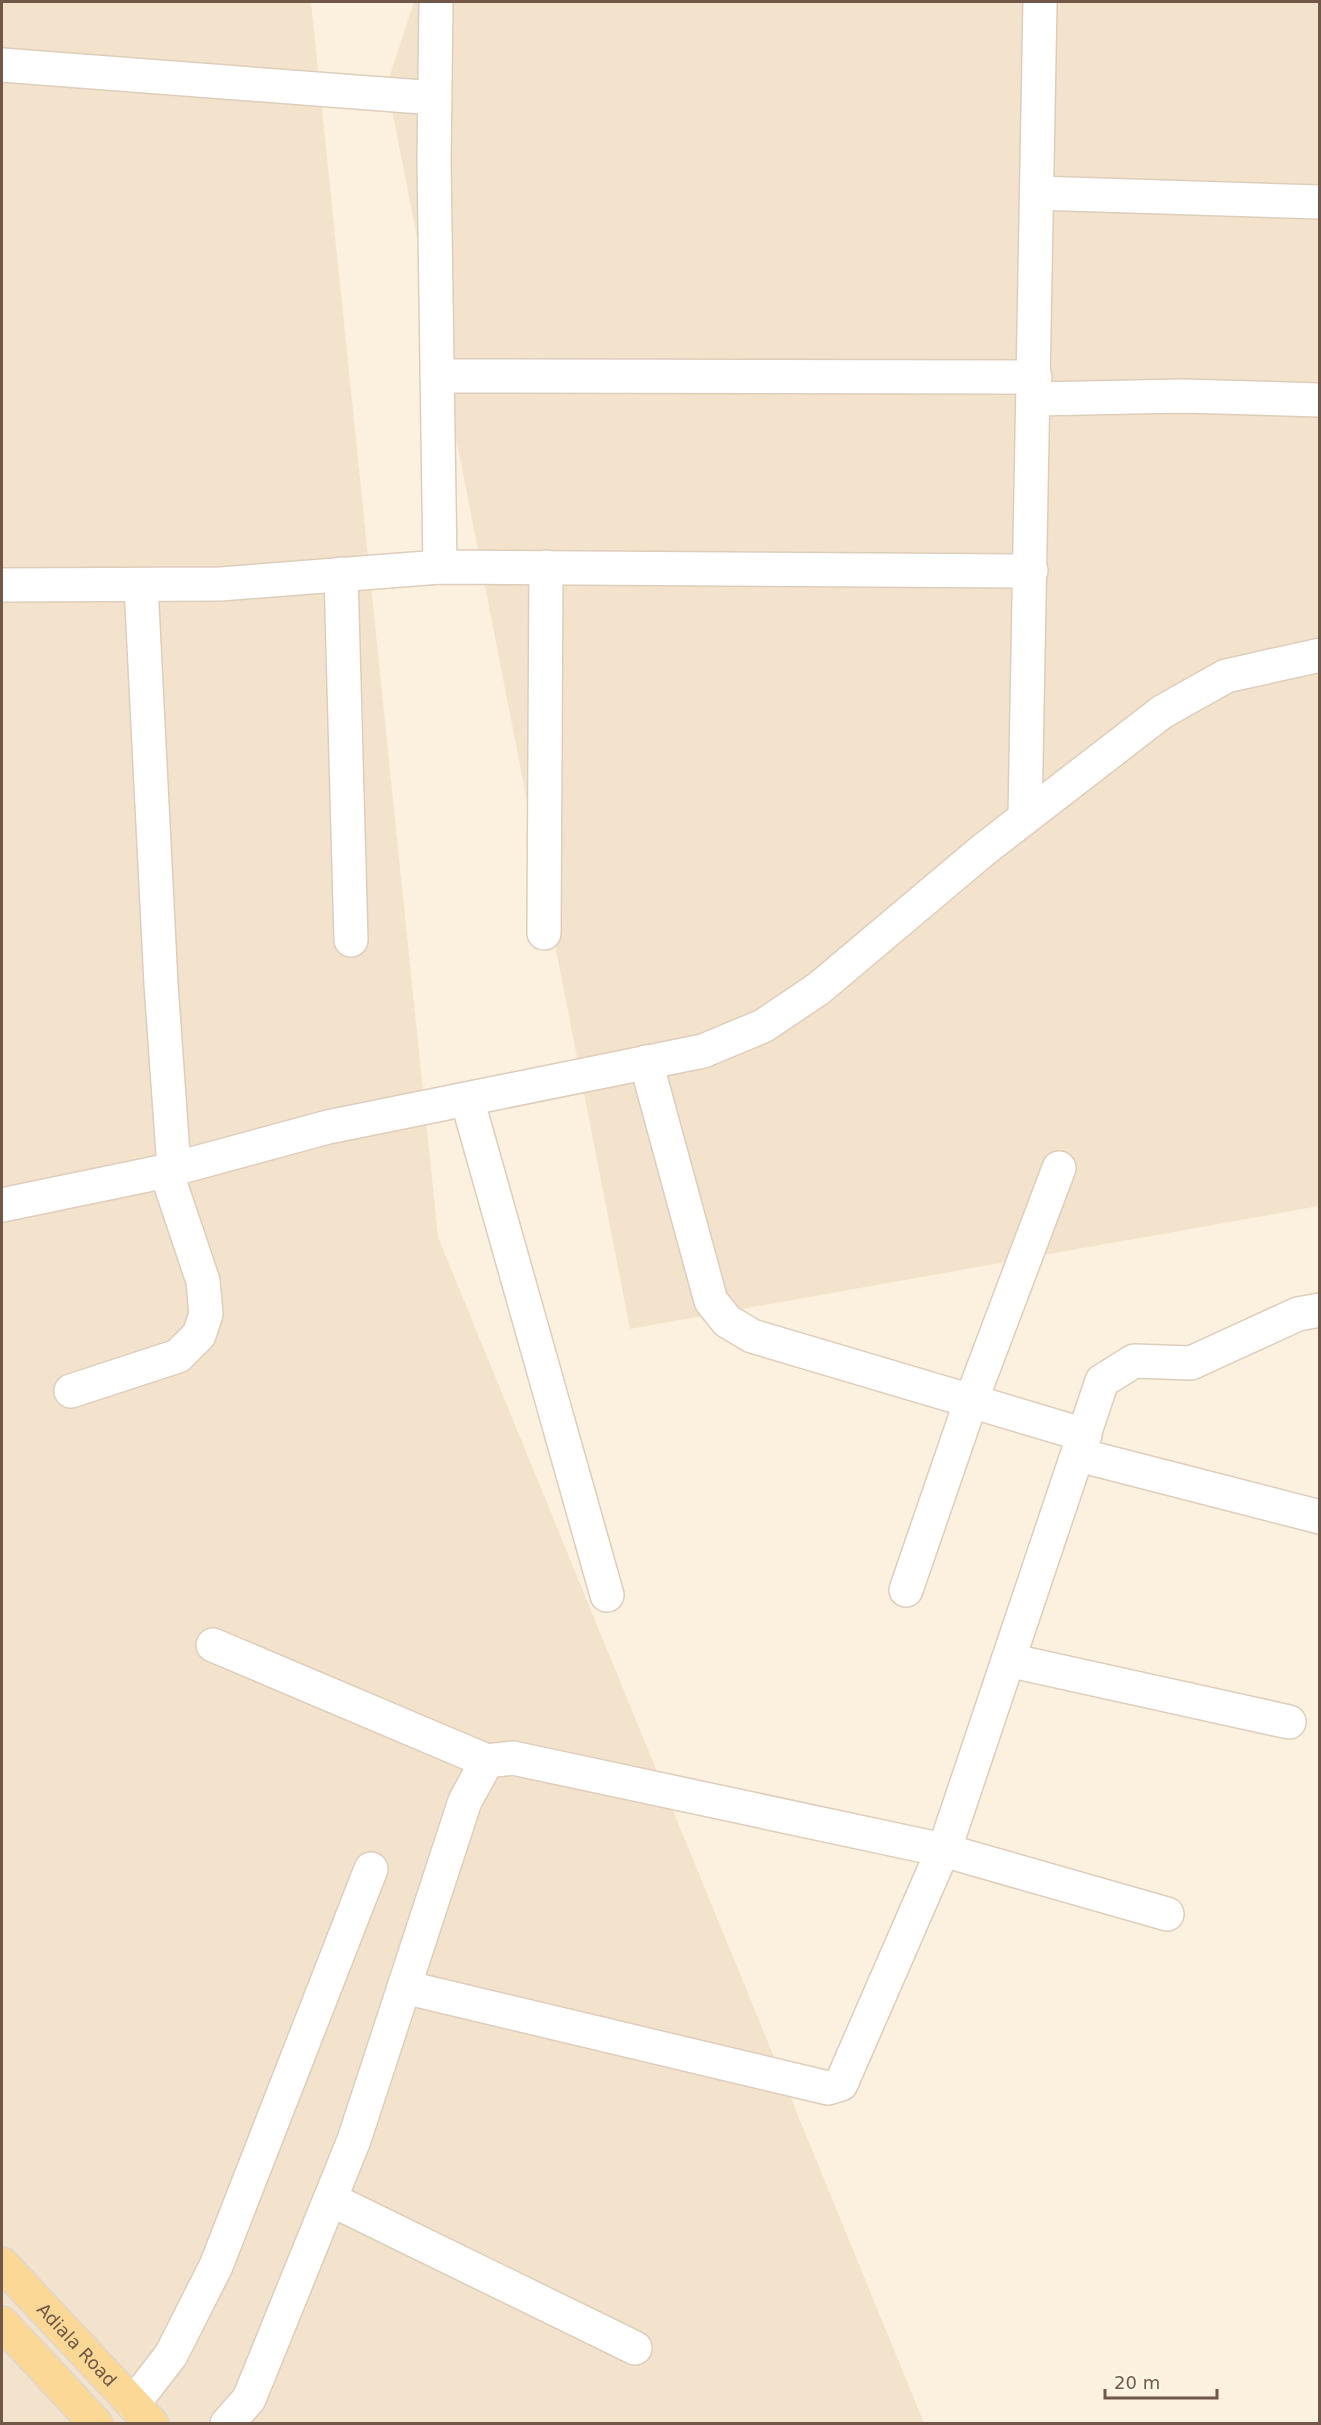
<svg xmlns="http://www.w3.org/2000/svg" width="1321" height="2425" font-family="'DejaVu Sans',sans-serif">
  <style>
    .residential { fill: #f3e3cd }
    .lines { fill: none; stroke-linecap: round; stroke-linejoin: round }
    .street-casing { stroke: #dfcdbb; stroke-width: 36 }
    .primary-casing { stroke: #ddd7d3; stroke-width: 36 }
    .street { stroke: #fff; stroke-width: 33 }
    .primary { stroke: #fbd896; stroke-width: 33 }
    .labels { text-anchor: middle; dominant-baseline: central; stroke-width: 6; stroke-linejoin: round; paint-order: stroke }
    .street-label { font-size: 18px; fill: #715747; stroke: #fff5e4 }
  </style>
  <rect width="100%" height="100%" fill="#fcf1de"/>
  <!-- residential -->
  <g class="residential">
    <polygon points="2,2 311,2 438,1237 924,2423 2,2424"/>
    <polygon points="414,2 1319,2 1319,1206 630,1329 387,84"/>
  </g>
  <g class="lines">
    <defs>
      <g id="street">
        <polyline points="436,2 434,162 440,567"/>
        <polyline points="2,65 435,98"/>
        <polyline points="1037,193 1320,202"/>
        <polyline points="437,376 1035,377"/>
        <polyline points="1035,399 1183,396 1320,400"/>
        <polyline points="341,574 351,940"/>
        <polyline points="2,585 220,584 440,567 1031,571"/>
        <polyline points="141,585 161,984 174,1168"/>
        <polyline points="1025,817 1040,2"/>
        <polyline points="544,933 546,567"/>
        <polyline points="646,1062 711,1301 727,1321 752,1336 1085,1435"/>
        <polyline points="467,1099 607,1595"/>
        <polyline points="2,1205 166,1171 328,1127 703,1051 763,1026 818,989 982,851 1162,712 1226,676 1320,655"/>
        <polyline points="71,1391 178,1356 199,1335 206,1314 203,1281 166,1171"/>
        <polyline points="1079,1455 1320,1517"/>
        <polyline points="906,1590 971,1401 1059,1168"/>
        <polyline points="213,1645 487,1761"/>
        <polyline points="1008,1660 1289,1722"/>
        <polyline points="404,1987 828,2088 841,2084 949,1836 1102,1381 1134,1361 1191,1363 1298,1314 1320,1310"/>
        <polyline points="330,2199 635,2348"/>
        <polyline points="133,2404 171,2355 216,2266 371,1869"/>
        <polyline points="227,2424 249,2399 354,2140 465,1801 487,1761 513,1758 943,1850 1167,1914"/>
      </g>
      <g id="primary">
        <path id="s1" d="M2,2264l150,160"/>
        <polyline points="2,2323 96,2424"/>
      </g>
    </defs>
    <!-- street casing -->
    <use href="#street" class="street-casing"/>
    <!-- primary casing -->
    <use href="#primary" class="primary-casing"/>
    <!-- street -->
    <use href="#street" class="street"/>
    <!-- primary -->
    <use href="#primary" class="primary"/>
  </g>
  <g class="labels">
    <!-- street labels -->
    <g class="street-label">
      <text stroke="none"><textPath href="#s1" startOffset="110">Adiala Road</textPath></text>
    </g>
  </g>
  <!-- border -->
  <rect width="1321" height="2425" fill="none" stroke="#715747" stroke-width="6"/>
  <!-- scale -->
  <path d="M1105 2389v9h112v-9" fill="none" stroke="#715747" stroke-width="3"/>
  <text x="1114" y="2389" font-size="18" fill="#715747" stroke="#fff5e4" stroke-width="4.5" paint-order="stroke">20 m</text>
</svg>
